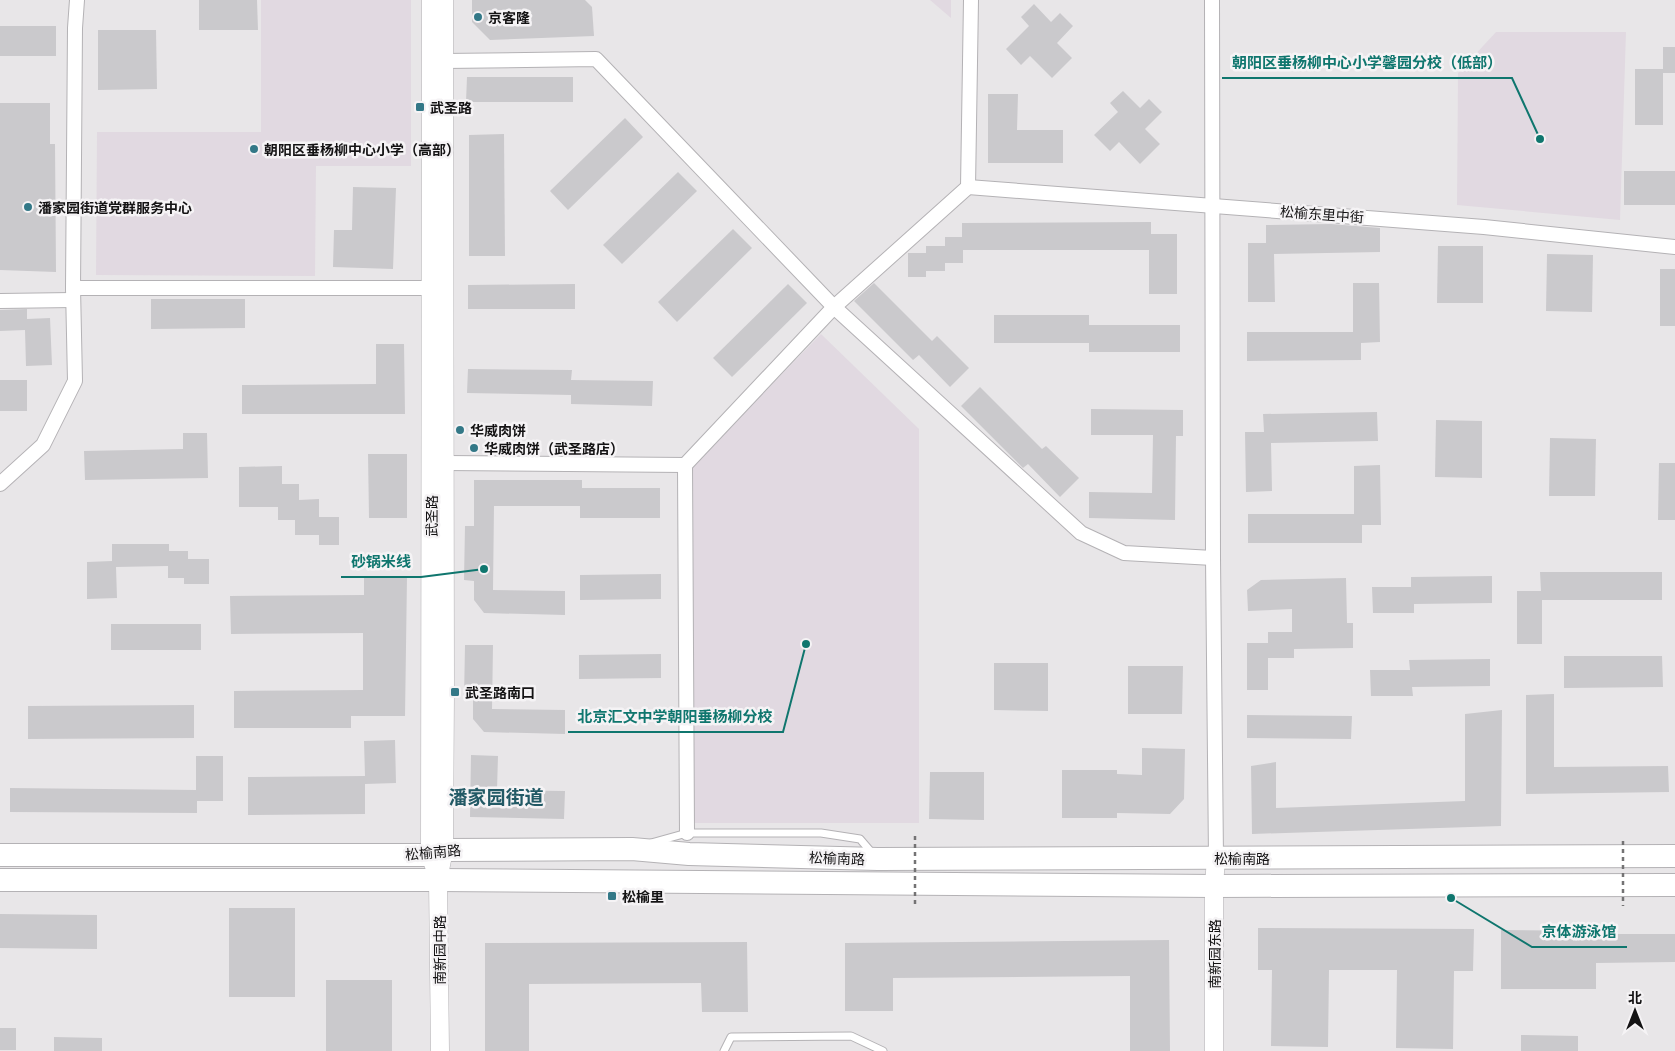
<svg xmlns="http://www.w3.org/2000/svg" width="1675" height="1051" font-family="'Noto Sans','Noto Sans SC',sans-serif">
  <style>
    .built { fill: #e1d9e1 }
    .building { fill: #cac9cc }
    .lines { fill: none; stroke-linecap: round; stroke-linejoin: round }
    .service-casing { stroke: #b4b2b5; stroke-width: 9 }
    .minor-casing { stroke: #b4b2b5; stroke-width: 16 }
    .tertiary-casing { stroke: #b4b2b5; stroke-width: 19 }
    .primary-casing { stroke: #b4b2b5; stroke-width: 24 }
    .service { stroke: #fff; stroke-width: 7 }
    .minor { stroke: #fff; stroke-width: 14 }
    .tertiary { stroke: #fff; stroke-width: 18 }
    .primary { stroke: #fff; stroke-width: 22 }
    .path-bridge { stroke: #747374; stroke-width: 2.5; stroke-dasharray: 4 4; stroke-linecap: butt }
    .poi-dot { fill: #337887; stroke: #f5f3f5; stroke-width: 2 }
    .labels { text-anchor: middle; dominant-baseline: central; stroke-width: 5; stroke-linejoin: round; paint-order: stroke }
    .poi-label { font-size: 14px; font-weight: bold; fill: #141314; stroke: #f5f3f5; text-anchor: start }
    .street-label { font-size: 14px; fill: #141314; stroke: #f5f3f5 }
    .district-label { font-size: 19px; font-weight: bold; fill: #225965; stroke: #f5f3f5 }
    .leader { fill: none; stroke: #0f766e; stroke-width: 2 }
    .callout-dot { fill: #0f766e; stroke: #f5f3f5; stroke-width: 2 }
    .callout-label { font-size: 15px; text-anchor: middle; font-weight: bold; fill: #0f766e; stroke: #f5f3f5; stroke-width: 5; stroke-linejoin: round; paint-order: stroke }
  </style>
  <rect width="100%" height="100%" fill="#e8e6e8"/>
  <!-- built -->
  <g class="built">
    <polygon points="261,0 411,0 411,166 316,166 315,276 96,275 97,132 261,132"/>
    <polygon points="930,0 951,0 951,18"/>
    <polygon points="1496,32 1626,32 1620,220 1457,205 1458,73"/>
    <polygon points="821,334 919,429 919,823 692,823 693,465"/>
  </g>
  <!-- building -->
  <g class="building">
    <polygon points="199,0 257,0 258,30 199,30"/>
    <polygon points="472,0 585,0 592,7 594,36 490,40 472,22"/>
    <polygon points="1034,4 1051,22 1060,13 1073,26 1057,43 1072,58 1052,78 1030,56 1021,65 1006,49 1029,26 1021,17"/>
    <rect x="0" y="26" width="56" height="30"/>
    <polygon points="98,30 156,30 157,89 98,90"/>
    <polygon points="1663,47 1675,47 1675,73 1663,73 1663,125 1635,125 1635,69 1663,69"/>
    <polygon points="467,77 573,77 573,102 466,102"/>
    <polygon points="1123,91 1140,108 1149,99 1162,112 1145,129 1160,144 1140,164 1119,142 1110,151 1094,135 1118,112 1110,103"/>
    <polygon points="988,94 1018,94 1017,130 1063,130 1063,163 988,163"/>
    <polygon points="0,103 50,103 50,144 55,144 56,272 0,270"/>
    <polygon points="625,118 643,137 568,210 550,191"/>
    <polygon points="504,134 505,256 469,256 469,135"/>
    <rect x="1624" y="171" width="51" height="34"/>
    <polygon points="678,172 697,191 622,264 603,245"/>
    <polygon points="353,187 396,188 393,269 333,267 334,230 352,230"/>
    <polygon points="1151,222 1151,234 1177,234 1177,294 1149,294 1149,250 963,250 963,263 945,263 945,271 926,271 926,277 908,277 908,253 926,253 926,246 945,246 945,237 962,237 962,223"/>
    <polygon points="1331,224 1380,228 1380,252 1274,254 1275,302 1248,302 1248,243 1266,243 1266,225"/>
    <polygon points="733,229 752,248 677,322 658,302"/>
    <polygon points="1438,246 1483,246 1483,303 1437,303"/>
    <polygon points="1547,254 1593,255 1592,312 1546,311"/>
    <rect x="1660" y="269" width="15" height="57"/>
    <polygon points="874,283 932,341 937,336 969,368 950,387 919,355 913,360 854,301"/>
    <polygon points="1353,283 1379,283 1380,342 1361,343 1361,360 1247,361 1247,332 1353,332"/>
    <polygon points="575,284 575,309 468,309 468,285"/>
    <polygon points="788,284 807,303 732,377 713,358"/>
    <polygon points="151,299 245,299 245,328 151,329"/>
    <polygon points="27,309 27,319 50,318 52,365 26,366 25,330 0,331 0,310"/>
    <polygon points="994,315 1089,315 1089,325 1180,325 1180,352 1089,352 1089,343 994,343"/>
    <polygon points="376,344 404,344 405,414 242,414 242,385 376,384"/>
    <polygon points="468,369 572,370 571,380 653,381 652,406 571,404 571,395 467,393"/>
    <rect x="0" y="380" width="27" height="31"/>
    <polygon points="980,387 1042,449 1046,446 1079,478 1060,497 1028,464 1023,468 961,406"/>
    <polygon points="1091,409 1183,410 1183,436 1176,436 1175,520 1089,518 1089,492 1152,493 1153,435 1091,435"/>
    <polygon points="1377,412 1378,441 1271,443 1272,491 1246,492 1245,432 1264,432 1263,414"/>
    <polygon points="1436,420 1482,421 1482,478 1435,477"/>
    <polygon points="183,433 207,433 208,478 85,480 84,451 183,449"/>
    <polygon points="1550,438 1596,439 1595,496 1549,496"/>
    <polygon points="368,454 407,454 407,518 369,518"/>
    <polygon points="1659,463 1675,463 1675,520 1658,520"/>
    <polygon points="1380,465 1381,525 1362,525 1362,543 1248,543 1248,514 1354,514 1354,466"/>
    <polygon points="282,466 282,484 299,484 299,500 319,499 319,517 339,517 339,545 319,545 319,535 295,535 295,520 278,520 278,507 239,507 239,467"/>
    <polygon points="474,480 582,480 582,488 660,488 660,518 580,518 580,506 494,506 493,590 565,591 565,615 484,613 474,600 474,581 464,580 465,526 474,526"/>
    <polygon points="112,544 169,544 169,551 188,551 188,559 209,559 209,584 184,584 184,578 168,578 168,566 116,567 117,598 87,599 87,562 112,561"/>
    <polygon points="1540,572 1662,572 1662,600 1542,600 1542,644 1517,644 1517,591 1541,591"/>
    <polygon points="661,574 661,599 580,600 580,575"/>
    <polygon points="364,576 407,577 405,716 351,716 351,728 234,728 234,691 363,690 363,633 231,634 230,596 364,595"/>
    <polygon points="1492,576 1492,603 1414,604 1414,613 1373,613 1372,587 1411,587 1411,577"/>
    <polygon points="1346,578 1347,623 1353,623 1353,648 1294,649 1294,658 1268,658 1268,690 1247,690 1247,643 1268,643 1268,632 1292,632 1292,609 1248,611 1247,590 1261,580"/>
    <rect x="111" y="624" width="90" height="26"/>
    <polygon points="465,645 493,645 492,709 565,710 565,734 484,732 473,719 473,699 464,699"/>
    <polygon points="661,654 661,678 579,679 579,655"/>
    <polygon points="1564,656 1662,656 1663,687 1564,688"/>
    <polygon points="1490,659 1490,686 1412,687 1413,696 1371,696 1370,670 1410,670 1409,660"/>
    <polygon points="994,663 1048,663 1048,711 994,710"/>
    <polygon points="1128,666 1183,666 1182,714 1128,714"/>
    <polygon points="1554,694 1554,767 1668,766 1669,792 1526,794 1526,695"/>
    <polygon points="194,705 194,738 28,739 28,706"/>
    <polygon points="1502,710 1501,826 1252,834 1251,766 1276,762 1276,808 1465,801 1465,714"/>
    <polygon points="1247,715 1352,716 1351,739 1247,738"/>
    <polygon points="395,740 396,783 365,784 365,814 248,815 248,777 365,776 364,741"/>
    <polygon points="1142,748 1185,749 1184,799 1170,814 1117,813 1117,818 1062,818 1062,770 1117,770 1117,774 1142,775"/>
    <polygon points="471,755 498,756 497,790 565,791 564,819 470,817"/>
    <polygon points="196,756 223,756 223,801 197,801 197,813 10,812 10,788 196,790"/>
    <polygon points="930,772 984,772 984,820 929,819"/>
    <rect x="229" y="908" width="66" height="89"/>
    <polygon points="0,914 97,915 97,949 0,948"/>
    <polygon points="1258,928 1474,929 1473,971 1454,971 1453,1049 1396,1048 1397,970 1329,970 1328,1047 1271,1046 1272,970 1258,970"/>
    <polygon points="1501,930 1596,931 1596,934 1675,934 1675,962 1596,963 1596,989 1501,989"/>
    <polygon points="1169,940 1170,1051 1130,1051 1130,976 893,978 893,1011 845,1011 845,943"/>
    <polygon points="747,942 748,1012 702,1012 701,983 529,984 529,1051 485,1051 485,943"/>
    <rect x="326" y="980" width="66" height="71"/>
    <rect x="0" y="1028" width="16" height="22"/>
    <polygon points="1521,1035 1578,1036 1578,1051 1521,1051"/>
    <polygon points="54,1037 102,1038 102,1051 54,1051"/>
  </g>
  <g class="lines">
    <defs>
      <g id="service">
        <polyline points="651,843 687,833 821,833 860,839 872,853"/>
        <polyline points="724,1051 731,1037 851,1036 883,1051"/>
      </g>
      <g id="minor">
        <polyline points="1212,0 1213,558 1216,858"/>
        <polyline points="444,61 596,59 834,307 1081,533 1124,553 1213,558"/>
        <polyline points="968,187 1484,227 1675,247"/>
        <polyline points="73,288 431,288"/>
        <polyline points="0,301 73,300"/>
        <polyline points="445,463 685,465 834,307 968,187 971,0"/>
        <polyline points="685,465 687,833"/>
        <polyline points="0,484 43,445 75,381 73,288 75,28 77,0"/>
      </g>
      <g id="tertiary">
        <polyline points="431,0 430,855 434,866"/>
        <polyline points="440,1051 438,880 444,850 445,691 444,0"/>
        <polyline points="1214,1051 1214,886 1216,858"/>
      </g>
      <g id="primary">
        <polyline points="0,855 430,855 444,850 632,849 689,854 878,859 1675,856"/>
        <polyline points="0,880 438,880 1214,886 1675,885"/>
      </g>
    </defs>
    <!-- service casing -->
    <use href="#service" class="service-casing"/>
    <!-- minor casing -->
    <use href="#minor" class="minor-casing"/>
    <!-- tertiary casing -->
    <use href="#tertiary" class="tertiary-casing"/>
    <!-- primary casing -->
    <use href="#primary" class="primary-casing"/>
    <!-- service -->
    <use href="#service" class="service"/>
    <!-- minor -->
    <use href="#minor" class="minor"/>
    <!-- tertiary -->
    <use href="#tertiary" class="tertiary"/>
    <!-- primary -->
    <use href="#primary" class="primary"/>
    <!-- path-bridge -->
    <g class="path-bridge">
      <polyline points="915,836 915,907"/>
      <polyline points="1623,841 1623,906"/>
    </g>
  </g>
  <!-- markers -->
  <g class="poi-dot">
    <circle cx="478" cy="17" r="5"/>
    <rect x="415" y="102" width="10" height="10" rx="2.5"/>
    <circle cx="254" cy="149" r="5"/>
    <circle cx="28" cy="207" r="5"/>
    <circle cx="460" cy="430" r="5"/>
    <circle cx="474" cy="448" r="5"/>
    <rect x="450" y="687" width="10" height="10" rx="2.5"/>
    <rect x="607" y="891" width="10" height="10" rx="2.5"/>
  </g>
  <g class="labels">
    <!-- poi labels -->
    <g class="poi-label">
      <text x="488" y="17">京客隆</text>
      <text x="430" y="107">武圣路</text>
      <text x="264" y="149">朝阳区垂杨柳中心小学（高部）</text>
      <text x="38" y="207">潘家园街道党群服务中心</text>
      <text x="470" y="430">华威肉饼</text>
      <text x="484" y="448">华威肉饼（武圣路店）</text>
      <text x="465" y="692">武圣路南口</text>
      <text x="622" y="896">松榆里</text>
    </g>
    <!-- street labels -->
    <g class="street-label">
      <text transform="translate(1322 214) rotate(4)">松榆东里中街</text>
      <text transform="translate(431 516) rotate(-90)">武圣路</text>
      <text transform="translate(433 852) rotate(-5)">松榆南路</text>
      <text transform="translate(837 858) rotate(2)">松榆南路</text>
      <text x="1242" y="858">松榆南路</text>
      <text transform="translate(439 950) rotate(-90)">南新园中路</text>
      <text transform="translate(1214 954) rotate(-90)">南新园东路</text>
    </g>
    <!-- district labels -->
    <g class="district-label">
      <text x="496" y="797">潘家园街道</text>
    </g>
  </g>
  <!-- callouts -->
  <path class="leader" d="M1540 139L1512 78H1222M484 569L421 577H341M806 644L783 732H568M1451 898L1532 947H1627"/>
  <g class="callout-dot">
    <circle cx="1540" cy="139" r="5"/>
    <circle cx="484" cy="569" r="5"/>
    <circle cx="806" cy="644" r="5"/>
    <circle cx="1451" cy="898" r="5"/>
  </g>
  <g class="callout-label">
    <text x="1367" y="68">朝阳区垂杨柳中心小学馨园分校（低部）</text>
    <text x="381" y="567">砂锅米线</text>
    <text x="675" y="722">北京汇文中学朝阳垂杨柳分校</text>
    <text x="1579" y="937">京体游泳馆</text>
  </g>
  <!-- north arrow -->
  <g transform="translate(1635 1011)" stroke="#f5f3f5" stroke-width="4" paint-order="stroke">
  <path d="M0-4L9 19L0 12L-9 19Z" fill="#141314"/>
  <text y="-8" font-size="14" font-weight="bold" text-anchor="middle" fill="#141314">北</text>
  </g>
</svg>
